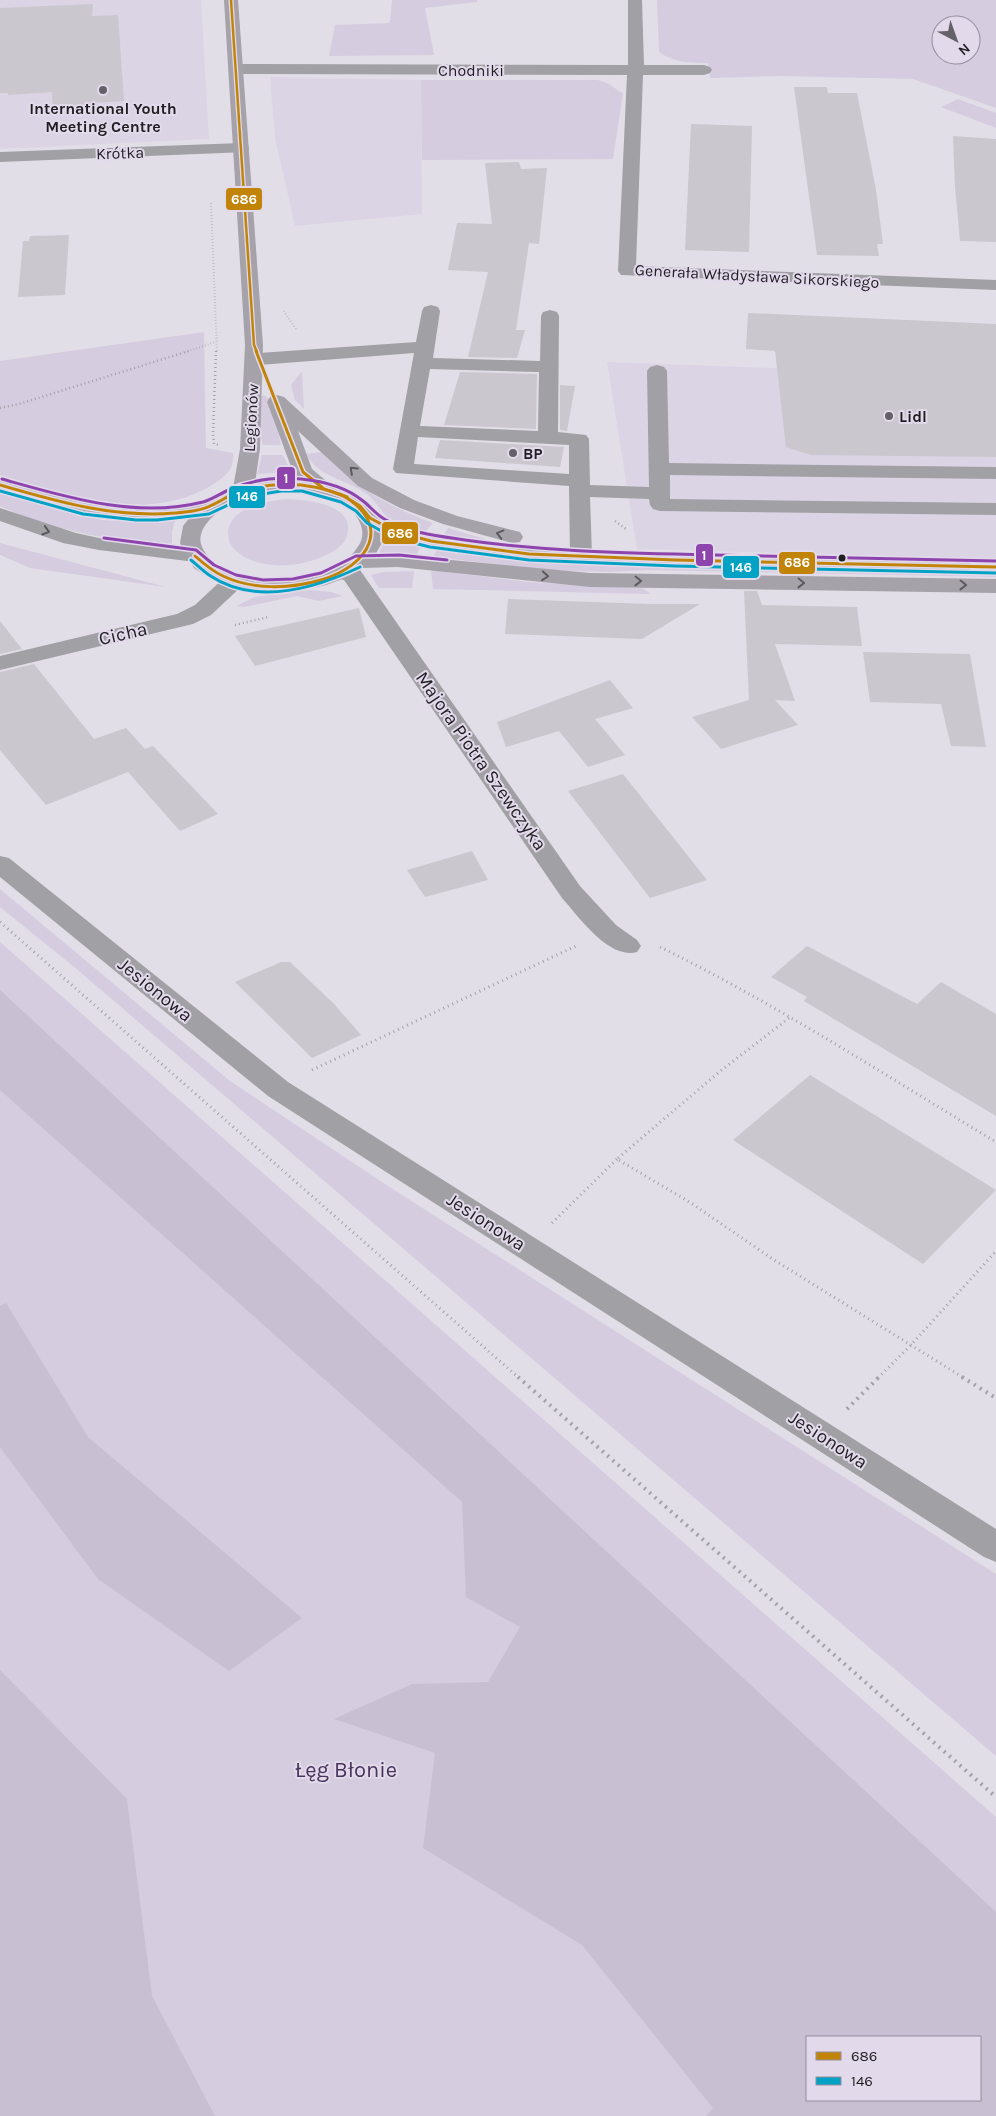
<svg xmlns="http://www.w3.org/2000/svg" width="996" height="2116" font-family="Karla,sans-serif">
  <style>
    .built { fill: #dbd4e5 }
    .green { fill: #d5cce0; fill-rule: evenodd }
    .forest { fill: #c8bfd3; fill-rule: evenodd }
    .building { fill: #cac7ce }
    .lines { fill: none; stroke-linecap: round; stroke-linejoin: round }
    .path-far3 { stroke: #a3a1a6; stroke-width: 2; stroke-dasharray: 0.5 2.5; stroke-linecap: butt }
    .path-far2 { stroke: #a3a1a6; stroke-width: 2.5; stroke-dasharray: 1 3; stroke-linecap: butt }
    .path-far1 { stroke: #a3a1a6; stroke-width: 3; stroke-dasharray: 1 4; stroke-linecap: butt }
    .path { stroke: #a3a1a6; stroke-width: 4; stroke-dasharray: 2 5; stroke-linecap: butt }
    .minor { fill: #a1a0a5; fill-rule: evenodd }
    .major { fill: #a6a2a9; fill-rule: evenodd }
    .bus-1-far1-casing { stroke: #e2daeb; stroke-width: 5 }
    .bus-1-casing { stroke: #e2daeb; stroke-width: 6 }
    .bus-2-casing { stroke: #e2daeb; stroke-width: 6 }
    .bus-3-casing { stroke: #e2daeb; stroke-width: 6 }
    .bus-1-far1 { stroke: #c18409; stroke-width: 2.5 }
    .bus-1 { stroke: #c18409; stroke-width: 3 }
    .bus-2 { stroke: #02a2c5; stroke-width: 3 }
    .bus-3 { stroke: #8e44ad; stroke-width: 3 }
    .oneway { stroke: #5c595f }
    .oneway2 { stroke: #5a585e }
    .poi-dot { fill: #646168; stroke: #e2daeb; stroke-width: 2 }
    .bus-dot { fill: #201d23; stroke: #e2daeb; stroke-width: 2 }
    .labels { text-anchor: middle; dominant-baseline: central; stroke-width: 4; stroke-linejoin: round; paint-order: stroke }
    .far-street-label { font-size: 16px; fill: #201d23; stroke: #e2daeb }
    .far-poi-label { font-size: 16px; font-weight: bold; fill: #201d23; stroke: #e2daeb; text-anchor: start }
    .street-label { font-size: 19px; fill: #201d23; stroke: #e2daeb }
    .near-park-label { font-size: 22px; fill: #47335b; stroke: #e2daeb }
    .line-badge { stroke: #e2daeb; stroke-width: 2 }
    .badge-label { font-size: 14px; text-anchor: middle; font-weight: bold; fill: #fff }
  </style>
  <rect width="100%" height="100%" fill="#e2dee7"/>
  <!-- built -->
  <g class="built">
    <polygon points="0,0 201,0 209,139 0,149"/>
    <polygon points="270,77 421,80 422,214 295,226 275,138"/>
    <polygon points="607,362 996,376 996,559 637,549"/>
  </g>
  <!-- green -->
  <g class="green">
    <polygon points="392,0 477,0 477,2 425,8 434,55 329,56 335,25 390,23"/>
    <path d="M657,0h339v108l-83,-29 -133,-3 -70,2 -2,-15c-19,0 -33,0 -49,-11zM941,25h30v30h-30z"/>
    <path d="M421,80h177c15,4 13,7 25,13l-10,66 -191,1z"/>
    <polygon points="958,99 996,113 996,128 941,107"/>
    <path d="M204,332l2,116 27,5c0,5 0,11 -2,15 -4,8 -22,20 -30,23 -66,31 -135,3 -201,-16v-114z"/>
    <polygon points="302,371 304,409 295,400 291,385"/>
    <polygon points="264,395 270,400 281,445 262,445 258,397"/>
    <path d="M322,452c34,36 66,54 111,71l-10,11c-12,-4 -25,-7 -35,-16 -9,-9 -13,-19 -24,-26 -20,-13 -45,-15 -58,-38z"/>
    <polygon points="262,455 283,455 291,472 257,474"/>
    <polygon points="0,493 102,520 139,522 172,518 175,521 172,532 172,547 90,535 34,521 0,506"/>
    <path d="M284,499c18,0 68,4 64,32 -1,12 -12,20 -22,24 -25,13 -71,17 -93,-7 -4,-5 -5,-11 -5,-17 3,-24 38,-29 56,-32z"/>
    <polygon points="448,528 485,539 486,541 482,543 459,539 453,536 442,537"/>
    <polygon points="387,536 420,545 421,547 416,555 380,554 379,553"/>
    <polygon points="0,543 166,587 30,568 0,555"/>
    <path d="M438,548l74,11 46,3 438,10v5l-350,-7c-71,6 -140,-5 -211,-13l-1,-1z"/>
    <polygon points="431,570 528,582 642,588 651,594 433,589"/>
    <polygon points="414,571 412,588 379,588 371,575 383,572"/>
    <polygon points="310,590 331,592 343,596 319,601 297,596 244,607 237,606 254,597"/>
    <polygon points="0,889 230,1081 388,1186 996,1574 996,1756 73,966 0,907"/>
    <path d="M0,942l996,875v299h-996zM807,2037h173v63h-173z"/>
  </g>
  <!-- forest -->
  <g class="forest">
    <path d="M0,990l996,922v204h-290l7,-8 -131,-163 -159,-97 12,-95 -101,-34 78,-35 76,-2 32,-55 -54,-30 -4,-95 -462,-412zM807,2037h173v63h-173z"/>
    <polygon points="6,1303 88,1437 302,1618 229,1671 98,1579 0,1447 0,1306"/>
    <polygon points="0,1670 127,1799 152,1996 215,2116 0,2116"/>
  </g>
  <!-- building -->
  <g class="building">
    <polygon points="93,4 92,16 118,15 124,101 93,103 93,111 53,114 52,92 8,95 8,93 0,93 0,8"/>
    <polygon points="794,87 827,87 828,93 857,93 876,190 883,244 877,244 879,256 817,255"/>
    <polygon points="691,124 752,126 749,252 685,250"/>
    <polygon points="953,136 996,139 996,242 960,241 955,187"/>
    <polygon points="519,162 521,169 547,168 539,244 529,243 516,330 525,330 517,358 468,357 488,272 448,270 457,223 492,224 485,163"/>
    <polygon points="69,235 65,295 18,297 23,241 29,241 30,236"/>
    <polygon points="748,313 996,324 996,457 811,455 786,447 775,351 746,349"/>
    <polygon points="460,372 537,374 536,429 444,425"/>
    <polygon points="560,385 575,386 567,431 560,430"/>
    <polygon points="440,440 564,447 560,467 435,458"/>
    <polygon points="744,591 757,591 762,605 857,607 862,646 775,644 795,701 775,700 798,725 721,749 692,717 749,700"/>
    <polygon points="508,599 649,604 700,604 642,639 505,634"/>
    <polygon points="359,608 366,637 255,666 235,636"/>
    <polygon points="0,621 22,649 0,654"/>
    <polygon points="863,652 970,654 986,747 951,746 941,704 870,702"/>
    <polygon points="34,664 94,739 126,728 145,749 153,746 218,814 180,831 128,772 46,805 0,750 0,672"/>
    <polygon points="610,680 633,708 595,719 625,755 588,767 559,731 506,747 497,722"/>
    <polygon points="623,774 707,880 650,898 568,791"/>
    <polygon points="472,851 488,880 425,897 407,870"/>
    <polygon points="807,946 917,1004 941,982 996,1014 996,1116 804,1001 807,997 771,977"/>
    <polygon points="281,962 290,962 334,1004 361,1035 312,1058 235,982"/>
    <polygon points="810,1075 996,1190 923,1264 733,1140"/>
  </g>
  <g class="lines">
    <!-- path-far3 -->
    <g class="path-far3">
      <polyline points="211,203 217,352"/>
      <polyline points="284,311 296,329"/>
      <polyline points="185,352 216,342"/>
    </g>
    <!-- path-far2 -->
    <g class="path-far2">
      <polyline points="216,351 213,434 214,444 219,445"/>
      <polyline points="0,408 19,404 189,351"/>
      <polyline points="615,521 626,529"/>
      <polyline points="235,625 268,617"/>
    </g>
    <!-- path-far1 -->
    <g class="path-far1">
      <polyline points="0,922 519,1378"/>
      <path d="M660,947c116,57 225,128 336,195"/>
      <polyline points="789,1018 718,1073 617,1159 691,1203 774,1260 964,1378"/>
      <polyline points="312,1070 576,946"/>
      <polyline points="552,1223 617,1159"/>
      <polyline points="878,1378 911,1345 996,1251"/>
    </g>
    <!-- path -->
    <g class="path">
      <polyline points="518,1377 996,1797"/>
      <polyline points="962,1377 996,1398"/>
      <polyline points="847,1409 879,1377"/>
    </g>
    <!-- minor -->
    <g class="minor">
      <polygon points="628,0 642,0 644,65 704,65 710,67 712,70 710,73 704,75 643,75 636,266 996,280 996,290 621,275 618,271 627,75 237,74 231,72 229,69 231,66 237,64 628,65"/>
      <polygon points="241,143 247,144 249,148 247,152 0,162 0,152"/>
      <path d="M431,305l7,2 2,4 -7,47 107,3 1,-45 2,-4 7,-2 7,2 2,4 -1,116 28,3 3,4 1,46 59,2 -2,-116 3,-4 7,-2 7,2 3,4 2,92 327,4v12l-326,-4v24l326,4v12l-336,-4 -7,-2 -3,-4 -1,-6 -59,-2 2,59 -3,5 -8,1 -8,-1 -3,-5 -1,-70 -173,-13 -3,-4 21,-116 -155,12 -7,-2 -3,-4 3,-4 7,-2 157,-11 6,-31 2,-4zM430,369l109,3 -1,59 -118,-5zM418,437l151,8v29l-155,-10z"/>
      <path d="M0,479c40,10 78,26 120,29 29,2 59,-3 88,-6l7,2 3,4 -3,4c-12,4 -25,4 -38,6 -19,1 -38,4 -57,2 -41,-2 -81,-17 -120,-28z"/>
      <polygon points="0,508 76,533 99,538 203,551 206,556 203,561 195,562 99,550 63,543 0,521"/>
      <path d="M341,565l19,5 220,316 36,39 21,15 4,6 -4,6c-28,8 -58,-35 -75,-54l-218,-318 -11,-3 -3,-5 3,-5z"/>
      <polygon points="234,574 242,576 245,581 242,586 211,615 193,624 0,670 0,656 177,614 195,605 226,576"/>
      <polygon points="0,856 9,858 288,1082 996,1529 996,1562 984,1557 268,1096 0,877"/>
    </g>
    <!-- major -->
    <path class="major" d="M224,0h14l25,345 -3,104 -5,34 26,-4 19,1 -7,-8 -26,-70 3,-5 7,-2 7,2 88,81 42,22 43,16 63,16 3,5 -3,5 -8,1 -69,-19 -43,-16 -42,-22 -60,-55 14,38 19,16 25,9 11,7 10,12 27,14 27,8 98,13 146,6 286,6 8,1 3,5 -3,5 -8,1 -286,-6 -146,-6 -98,-13 -47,-13 -2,9 -7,12h23l192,18 406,6v14l-406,-6 -192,-20 -36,1 -14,9 -22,8 -32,7 -26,1 -26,-3 -30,-10 -18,-12 -14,-25 3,-17 15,-19 19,-13 16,-6 7,-39 5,-104zM281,491c27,1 67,2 79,32 4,9 3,17 -3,25 -20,32 -87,37 -119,27 -15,-5 -32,-15 -37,-31 -2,-7 1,-15 6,-21 18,-23 46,-28 74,-32z"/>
    <defs>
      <polyline id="bus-1-far1" points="231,0 254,345 257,352"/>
      <g id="bus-1">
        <polyline points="256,351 303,472 324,489 344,496 360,506 370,518 396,532 431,541 529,554 675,560 996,567"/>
        <path d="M0,485c58,17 114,33 175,28 12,-1 26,-2 37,-8 8,-3 15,-9 24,-12 37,-13 75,-11 111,4"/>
        <path d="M195,556c9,8 17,15 28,20 29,14 67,13 98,4 48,-14 74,-56 19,-86"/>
      </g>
      <g id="bus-2">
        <polyline points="0,491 83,514 136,520 157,520 209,514 245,497 281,491 302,491 341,502 356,511 367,523 394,538 430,547 529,560 675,566 996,573"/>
        <path d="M191,560c6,5 12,11 18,15 46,31 105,14 151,-8"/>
      </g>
      <g id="bus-3">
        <path d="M2,479c64,18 134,40 201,23 10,-3 18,-9 28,-13 21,-9 47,-12 70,-10 21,2 45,8 62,22 8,6 13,14 23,19 24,13 52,16 79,20 82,12 167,13 250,15 94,2 187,4 281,6"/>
        <polyline points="104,538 196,550 214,565 236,575 263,580 293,579 321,573 356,556 399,555 447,560"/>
      </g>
    </defs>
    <!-- bus-1-far1 casing -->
    <use href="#bus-1-far1" class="bus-1-far1-casing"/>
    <!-- bus-1 casing -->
    <use href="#bus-1" class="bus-1-casing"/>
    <!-- bus-2 casing -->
    <use href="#bus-2" class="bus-2-casing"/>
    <!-- bus-3 casing -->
    <use href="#bus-3" class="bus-3-casing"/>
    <!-- bus-1-far1 -->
    <use href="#bus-1-far1" class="bus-1-far1"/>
    <!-- bus-1 -->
    <use href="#bus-1" class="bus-1"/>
    <!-- bus-2 -->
    <use href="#bus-2" class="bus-2"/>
    <!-- bus-3 -->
    <use href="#bus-3" class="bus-3"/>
  </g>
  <!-- one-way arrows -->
  <defs><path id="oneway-chevron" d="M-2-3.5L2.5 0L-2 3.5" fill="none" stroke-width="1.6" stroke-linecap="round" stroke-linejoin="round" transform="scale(1.25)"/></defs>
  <g class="oneway">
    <use href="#oneway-chevron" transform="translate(353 470) rotate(-137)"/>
    <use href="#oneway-chevron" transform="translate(500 534) rotate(-165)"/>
    <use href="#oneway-chevron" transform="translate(545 576) rotate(5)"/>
    <use href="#oneway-chevron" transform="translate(638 581) rotate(1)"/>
    <use href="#oneway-chevron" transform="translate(801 583) rotate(1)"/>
    <use href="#oneway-chevron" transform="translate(963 585) rotate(1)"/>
  </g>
  <use class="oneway2" href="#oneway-chevron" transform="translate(46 531) rotate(17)"/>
  <!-- markers -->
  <g class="poi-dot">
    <circle cx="103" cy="90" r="5"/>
    <circle cx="889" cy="416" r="5"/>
    <circle cx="513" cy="453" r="5"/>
  </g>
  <circle class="bus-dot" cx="842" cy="558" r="4.5"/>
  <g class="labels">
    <!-- far-street labels -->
    <g class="far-street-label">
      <text x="471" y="70">Chodniki</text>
      <text transform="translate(120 153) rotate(-2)">Krótka</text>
      <text transform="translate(757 276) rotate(3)">Generała Władysława Sikorskiego</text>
      <text transform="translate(251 418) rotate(-87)">Legionów</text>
    </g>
    <!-- far-poi labels -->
    <g class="far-poi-label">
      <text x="103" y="108" text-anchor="middle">International Youth<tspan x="103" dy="18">Meeting Centre</tspan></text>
      <text x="899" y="416">Lidl</text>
      <text x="523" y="453">BP</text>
    </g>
    <!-- street labels -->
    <g class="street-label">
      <text transform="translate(123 634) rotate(-13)">Cicha</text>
      <text transform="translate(481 761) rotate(55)">Majora Piotra Szewczyka</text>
      <text transform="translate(155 990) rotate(39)">Jesionowa</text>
      <text transform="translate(486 1222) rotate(33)">Jesionowa</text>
      <text transform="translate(828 1440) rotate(33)">Jesionowa</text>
    </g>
    <!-- near-park labels -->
    <g class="near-park-label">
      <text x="346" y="1770">Łęg Błonie</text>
    </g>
  </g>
  <g class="line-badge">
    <rect x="225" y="187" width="38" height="24" rx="5" fill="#c18409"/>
    <rect x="276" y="466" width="20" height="24" rx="5" fill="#8e44ad"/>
    <rect x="228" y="485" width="38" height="24" rx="5" fill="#02a2c5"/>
    <rect x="381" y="521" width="38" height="24" rx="5" fill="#c18409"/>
    <rect x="695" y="543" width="19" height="24" rx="5" fill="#8e44ad"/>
    <rect x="778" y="551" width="38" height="24" rx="5" fill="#c18409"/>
    <rect x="722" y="555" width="38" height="24" rx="5" fill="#02a2c5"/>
  </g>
  <g class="badge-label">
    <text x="244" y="204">686</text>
    <text x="286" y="483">1</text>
    <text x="247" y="501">146</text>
    <text x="400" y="538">686</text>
    <text x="704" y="560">1</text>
    <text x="797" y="567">686</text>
    <text x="741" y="572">146</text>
  </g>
  <!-- legend -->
  <rect x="806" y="2036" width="175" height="65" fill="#e2daeb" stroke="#948e9b"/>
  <rect x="816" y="2052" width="25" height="8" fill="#c18409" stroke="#948e9b"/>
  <text x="851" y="2061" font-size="15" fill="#201d23">686</text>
  <rect x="816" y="2077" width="25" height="8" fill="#02a2c5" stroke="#948e9b"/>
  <text x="851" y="2086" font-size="15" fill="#201d23">146</text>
  <!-- north arrow -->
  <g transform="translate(956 40) rotate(139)"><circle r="24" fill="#e2daeb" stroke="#948e9b"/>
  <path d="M0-4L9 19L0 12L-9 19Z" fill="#646168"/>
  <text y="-8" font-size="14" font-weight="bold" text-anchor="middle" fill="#201d23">N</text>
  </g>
</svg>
